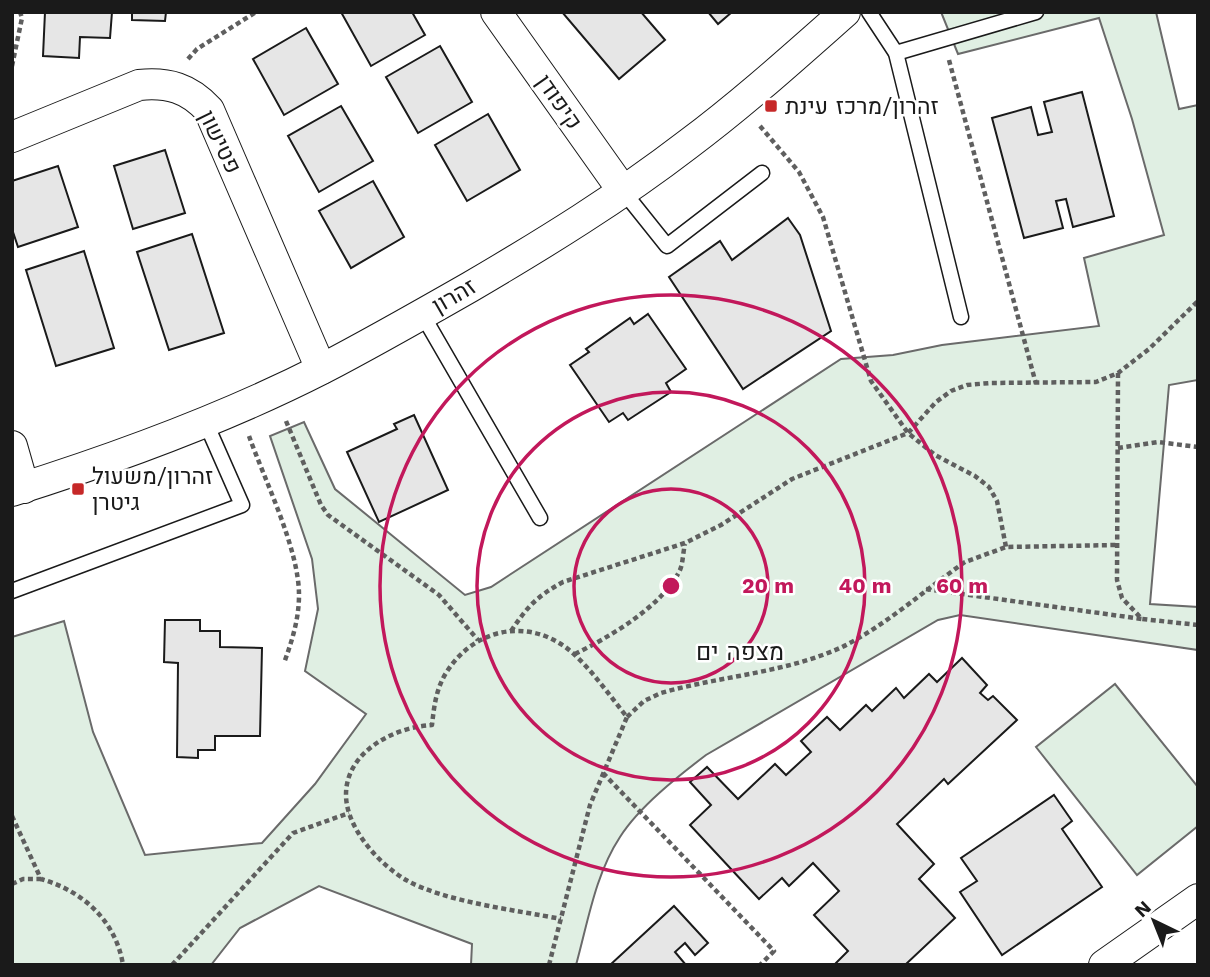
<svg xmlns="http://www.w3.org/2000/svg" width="1210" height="977" font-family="'Work Sans',Heebo,sans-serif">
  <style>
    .green { fill: #e0efe3; stroke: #6a6a6a; stroke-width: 2 }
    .building { fill: #e6e6e6; stroke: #1a1a1a; stroke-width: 2 }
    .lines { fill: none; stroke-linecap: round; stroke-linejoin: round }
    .lane-casing { stroke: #1a1a1a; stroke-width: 17 }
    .street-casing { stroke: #1a1a1a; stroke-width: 32 }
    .path { stroke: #5f5f5f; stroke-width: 4.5; stroke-dasharray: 5 3.5; stroke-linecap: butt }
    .lane { stroke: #fff; stroke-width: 14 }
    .street { stroke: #fff; stroke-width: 30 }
    .ring { fill: none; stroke: #c2185b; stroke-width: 3.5 }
    .poi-dot { fill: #c62828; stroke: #fff; stroke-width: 2.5 }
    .labels { text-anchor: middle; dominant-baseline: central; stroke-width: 5; stroke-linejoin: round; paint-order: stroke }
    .street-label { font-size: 23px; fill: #1a1a1a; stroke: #fff }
    .poi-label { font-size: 23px; fill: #1a1a1a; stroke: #fff; text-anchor: start }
    .neighbourhood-label { font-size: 24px; fill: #1a1a1a; stroke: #fff }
    .centre { fill: #c2185b; stroke: #fff; stroke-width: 3.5 }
    .ring-label { font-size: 21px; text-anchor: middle; font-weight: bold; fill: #c2185b; stroke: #fff; stroke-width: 5; stroke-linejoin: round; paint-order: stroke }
  </style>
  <rect width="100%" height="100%" fill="#fff"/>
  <!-- green -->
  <g class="green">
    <path d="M941,12h215l23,97 19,-4v275l-29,5 -19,219 48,3v43l-238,-35 -22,5 -232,135c-29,22 -67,52 -86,82 -25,38 -32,85 -44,128h-105l1,-21 -153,-58 -79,42 -29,37h-199v-328l52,-16 29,111 52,123 117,-12 53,-59 51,-70 -61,-43 13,-62 -6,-50 -42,-123 34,-14 31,67 130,106 26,-8 350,-228 52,-4 49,-10 157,-19 -15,-68 80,-23 -32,-116 -33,-101 -141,36z"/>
    <polygon points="1115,684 1198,787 1198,826 1137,875 1036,747"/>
  </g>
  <!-- building -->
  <g class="building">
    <polygon points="45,12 112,12 110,38 80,37 79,58 43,56"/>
    <polygon points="132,12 166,12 165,21 132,20"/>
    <polygon points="341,12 412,12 425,35 371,66"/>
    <polygon points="562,12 641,12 665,40 619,79"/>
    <polygon points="708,12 732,12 718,24"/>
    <polygon points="306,28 338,84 284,115 253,59"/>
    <polygon points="440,46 472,102 418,133 386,77"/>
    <polygon points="1082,92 1114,216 1073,227 1066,199 1056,201 1063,228 1024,238 992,118 1031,107 1038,135 1052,132 1044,102"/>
    <polygon points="341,106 373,161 319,192 288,136"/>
    <polygon points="488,114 520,170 467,201 435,145"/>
    <polygon points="165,150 185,213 133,229 114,166"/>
    <polygon points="58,166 78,227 18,247 12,229 12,181"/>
    <polygon points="373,181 404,237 351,268 319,211"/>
    <polygon points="788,218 800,235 831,331 743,389 669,277 720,241 732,260"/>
    <polygon points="192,234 224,333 169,350 137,252"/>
    <polygon points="84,251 114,348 56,366 26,270"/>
    <polygon points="648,314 686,369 666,383 671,392 628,420 623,413 609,422 570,365 589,352 586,349 630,318 634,324"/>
    <polygon points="414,415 448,490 379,522 347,452 397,429 394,424"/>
    <polygon points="165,620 200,620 200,631 220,631 220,647 262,648 260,736 215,736 215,750 198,750 198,758 177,757 178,663 164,662"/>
    <polygon points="962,658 987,685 980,693 988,700 993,696 1017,720 948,784 944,779 897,824 934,864 919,879 955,918 905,965 834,965 848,951 814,915 839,891 813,863 789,886 782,878 759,899 690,825 711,805 690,782 707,767 738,799 775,764 786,775 811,752 801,741 827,717 840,730 866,705 872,711 896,688 904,698 929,674 937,682"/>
    <polygon points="1054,795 1072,821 1062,829 1102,887 1002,955 960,892 977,881 961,858"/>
    <polygon points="674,906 708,943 695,955 685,943 675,952 686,965 610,965"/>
  </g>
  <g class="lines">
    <defs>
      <g id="lane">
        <polyline points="869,12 896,53 961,317"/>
        <polyline points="896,53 1036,12"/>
        <polyline points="623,191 667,246 762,173"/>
        <polyline points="422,314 540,518"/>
        <polyline points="12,591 242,505 205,421"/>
      </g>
      <g id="street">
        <polyline points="496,12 623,191"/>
        <path d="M12,137l127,-52c29,-3 50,3 70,25l112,259"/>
        <polyline points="12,446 24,488"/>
        <path d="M12,491c105,-33 212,-72 310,-122 50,-26 99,-54 148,-82 75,-44 148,-89 217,-142 55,-41 106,-87 158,-133"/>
        <polyline points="1104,965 1198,899"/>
      </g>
    </defs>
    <!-- lane casing -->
    <use href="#lane" class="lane-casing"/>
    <!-- street casing -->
    <use href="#street" class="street-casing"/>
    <!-- path -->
    <g class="path">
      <polyline points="188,59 197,49 256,12"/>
      <polyline points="949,60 1036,384"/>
      <polyline points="12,66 22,18 20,12"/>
      <polyline points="760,126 799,172 823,217 871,381 908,433 935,455 975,476 989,487 997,501 1006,547"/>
      <polyline points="1118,373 1117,580 1122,598 1142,619 1198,625"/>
      <polyline points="286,421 321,505 328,515 439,595 478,640"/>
      <path d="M249,436c16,45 50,113 50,159 0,24 -7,46 -15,68"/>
      <polyline points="1118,448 1158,442 1198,447"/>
      <polyline points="926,589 1142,619"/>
      <path d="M511,631c17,-25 25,-34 52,-49l122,-39 36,-18 71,-46 116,-46 28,-31 15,-11 16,-6 23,-2 106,-1 22,-9 31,-24 49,-48"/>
      <path d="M575,654c34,-17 87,-47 105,-84 3,-7 3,-18 5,-26"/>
      <path d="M627,717l17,-16 17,-8c59,-17 125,-20 181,-46 43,-21 84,-58 123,-85l41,-15 111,-2"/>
      <polyline points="603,773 774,951 760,965"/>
      <path d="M12,816l29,63c42,12 75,42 82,86"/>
      <polyline points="12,884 23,879 41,879"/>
      <polyline points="172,965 293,833 349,813"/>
      <path d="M549,965l41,-160 37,-88c-17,-21 -33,-44 -52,-62 -42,-39 -100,-29 -129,18 -10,16 -12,34 -14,52 -38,2 -87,27 -86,71 1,33 33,68 60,84 39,22 110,30 155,39"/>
    </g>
    <!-- lane -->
    <use href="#lane" class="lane"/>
    <!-- street -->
    <use href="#street" class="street"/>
  </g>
  <!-- distance rings -->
  <g class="ring">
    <circle cx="671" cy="586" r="97"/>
    <circle cx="671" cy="586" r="194"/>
    <circle cx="671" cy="586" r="291"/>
  </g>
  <!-- markers -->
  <g class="poi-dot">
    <rect x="764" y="99" width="14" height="14" rx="3.5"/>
    <rect x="71" y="482" width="14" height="14" rx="3.5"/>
  </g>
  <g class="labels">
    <!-- street labels -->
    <g class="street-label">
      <text transform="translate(559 102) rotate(55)">קיפודן</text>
      <text transform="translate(220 142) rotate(64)">פטישון</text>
      <text transform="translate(454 296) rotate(-30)">זהרון</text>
    </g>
    <!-- poi labels -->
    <g class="poi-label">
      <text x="785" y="106">זהרון/מרכז עינת</text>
      <text x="92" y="476">זהרון/משעול<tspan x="92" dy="26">גיטרן</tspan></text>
    </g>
    <!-- neighbourhood labels -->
    <g class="neighbourhood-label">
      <text x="740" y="652">מצפה ים</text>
    </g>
  </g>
  <circle cx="671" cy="586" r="10" class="centre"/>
  <g class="ring-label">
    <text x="768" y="593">20 m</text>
    <text x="865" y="593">40 m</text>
    <text x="962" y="593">60 m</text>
  </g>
  <!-- border -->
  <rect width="1210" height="977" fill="none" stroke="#1a1a1a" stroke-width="28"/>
  <!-- north arrow -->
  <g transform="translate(1154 921) rotate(317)" stroke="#ffffff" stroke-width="5" paint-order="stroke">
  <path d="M0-5L12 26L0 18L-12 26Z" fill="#1a1a1a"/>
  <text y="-10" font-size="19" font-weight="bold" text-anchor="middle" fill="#1a1a1a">N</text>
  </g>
</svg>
